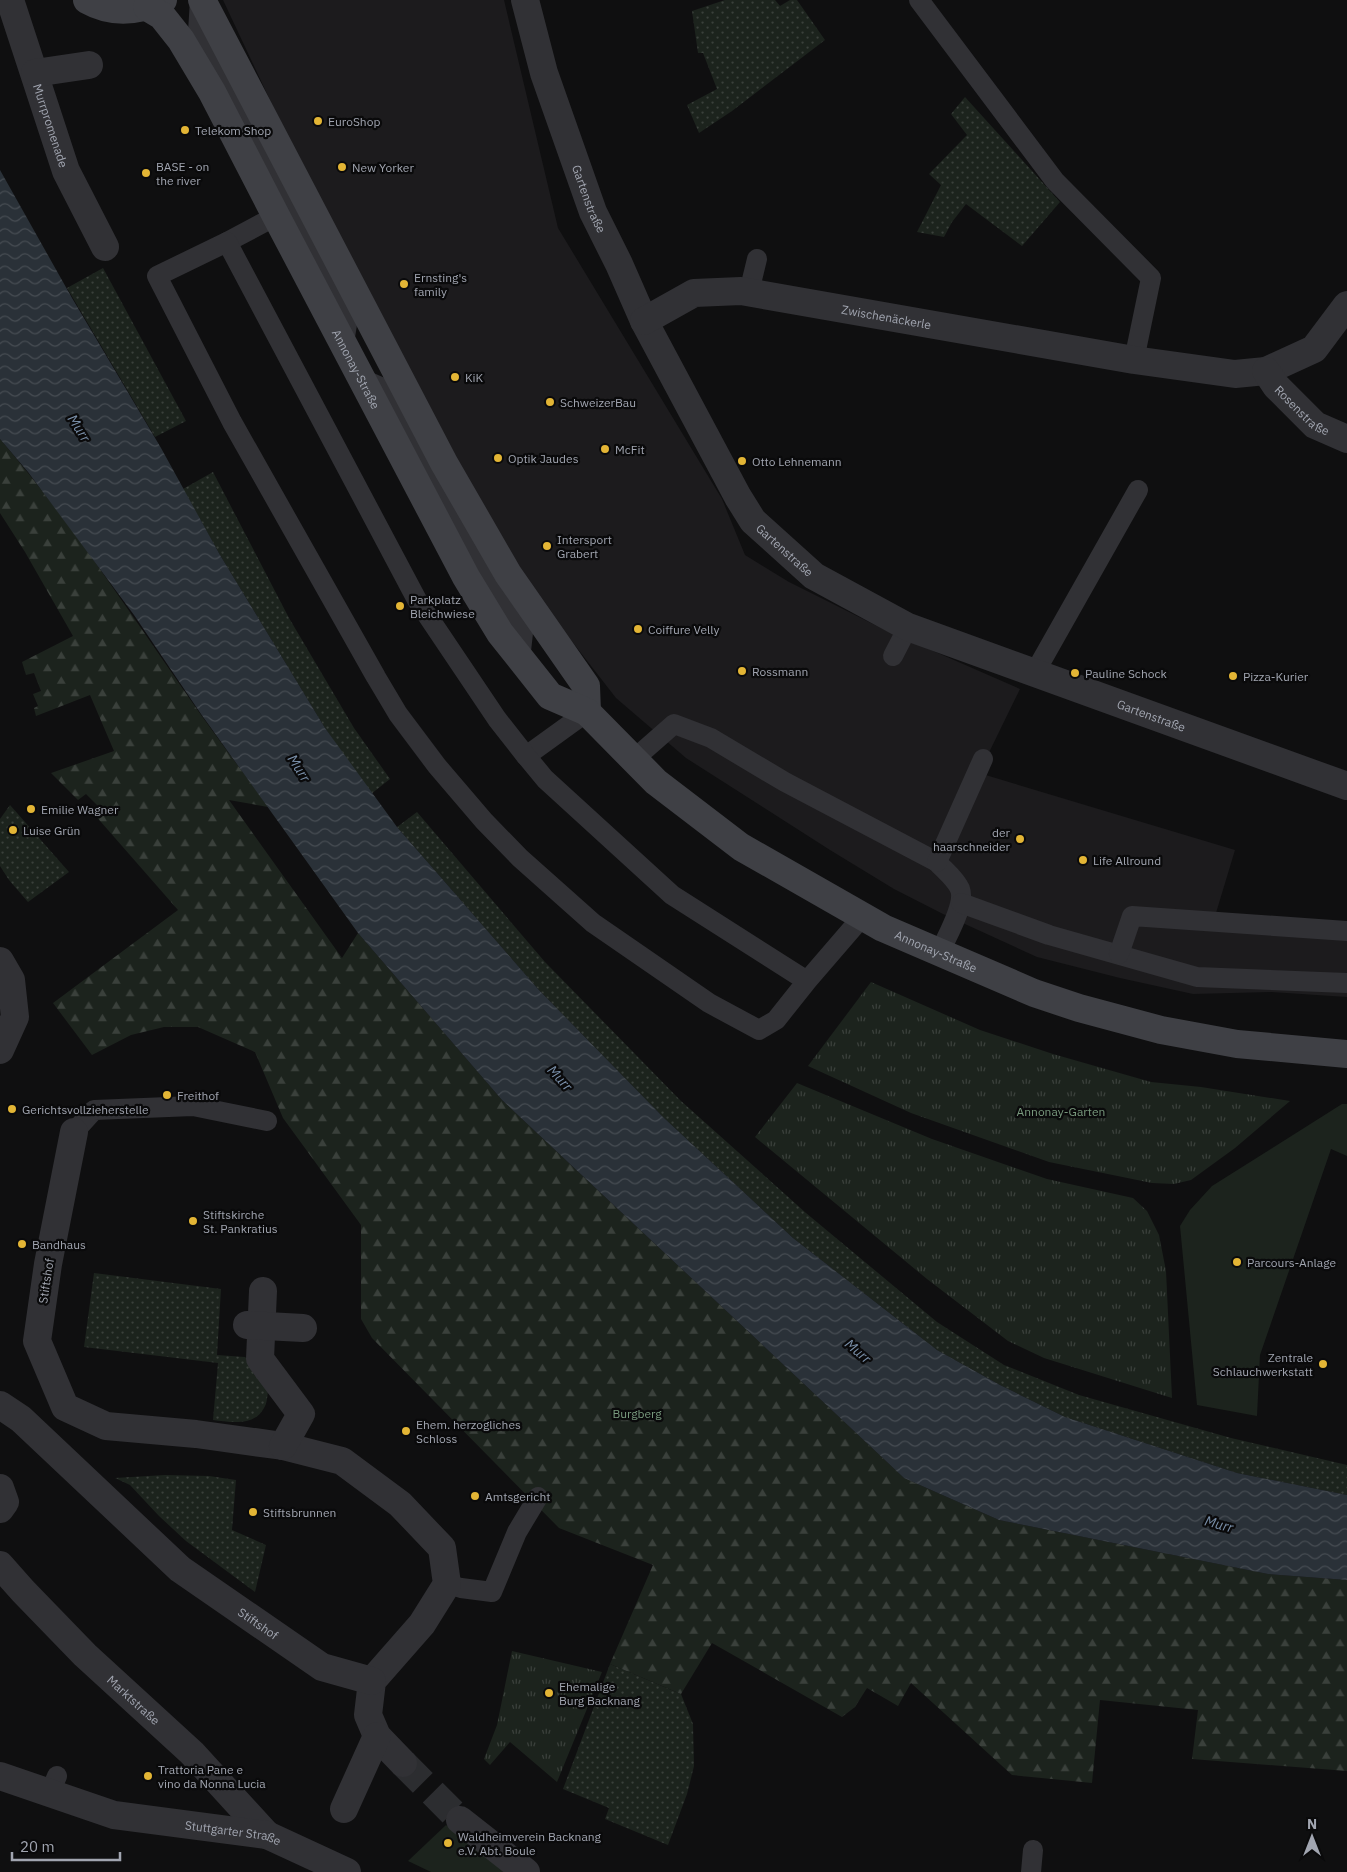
<svg xmlns="http://www.w3.org/2000/svg" width="1347" height="1872" font-family="'IBM Plex Sans',sans-serif">
  <style>
    .built { fill: #1c1b1d }
    .grass { fill: url(#grass-dots) }
    .forest { fill: url(#forest-firs) }
    .park { fill: url(#park-tufts) }
    .pitch { fill: #1c231d }
    .water { fill: url(#water-waves) }
    .lines { fill: none; stroke-linecap: round; stroke-linejoin: round }
    .street-tunnel { stroke: #2c2d30; stroke-width: 28; stroke-dasharray: 28 14; stroke-linecap: butt }
    .lane { stroke: #313135; stroke-width: 20 }
    .street { stroke: #313135; stroke-width: 28 }
    .secondary { stroke: #3f4045; stroke-width: 28 }
    .poi-dot { fill: #e3b535; stroke: #0a0a0b; stroke-width: 2 }
    .labels { text-anchor: middle; dominant-baseline: central; stroke-width: 4.5; stroke-linejoin: round; paint-order: stroke }
    .poi-label { font-size: 12px; fill: #a1a5b0; stroke: #0a0a0b; text-anchor: start }
    .street-label { font-size: 12px; fill: #a1a5b0; stroke: #0a0a0b }
    .park-label { font-size: 12px; fill: #799a7e; stroke: #0a0a0b }
    .water-label { font-size: 14px; font-style: italic; fill: #7a90aa; stroke: #0a0a0b }
  </style>
  <defs>
    <pattern id="grass-dots" width="8" height="8" patternUnits="userSpaceOnUse" patternTransform="scale(1.25)"><rect width="8" height="8" fill="#1c231d"/><path d="M2 2h.1M6 6h.1" fill="none" stroke="#3a403b" stroke-width="1.8" stroke-linecap="round"/></pattern>
    <pattern id="forest-firs" width="22" height="20" patternUnits="userSpaceOnUse" patternTransform="scale(1.25)"><rect width="22" height="20" fill="#1c231d"/><path d="M5 1l3.5 6h-7zM16 11l3.5 6h-7z" fill="#3a403b"/></pattern>
    <pattern id="park-tufts" width="24" height="20" patternUnits="userSpaceOnUse" patternTransform="scale(1.25)"><rect width="24" height="20" fill="#1c231d"/><path d="M3 7l-1-3M5 7V3M7 7l1-3M15 17l-1-3M17 17v-4M19 17l1-3" fill="none" stroke="#3a403b"/></pattern>
    <pattern id="water-waves" width="16" height="10" patternUnits="userSpaceOnUse" patternTransform="scale(1.25)"><rect width="16" height="10" fill="#2a3138"/><path d="M0 5q4-4 8 0t8 0" fill="none" stroke="#464c52"/></pattern>
  </defs>
  <rect width="100%" height="100%" fill="#0f0f10"/>
  <!-- built -->
  <polygon class="built" points="223,0 504,0 558,228 722,499 745,555 789,582 883,629 1020,689 979,773 1235,850 1216,913 1347,923 1347,997 1271,992 1193,994 1120,978 1037,957 943,914 894,889 830,850 686,758 616,698 521,576 467,484 302,168"/>
  <!-- grass -->
  <g class="grass">
    <polygon points="725,0 775,0 780,6 790,0 797,0 825,40 732,111 699,133 687,105 717,89 703,53 698,53 692,11"/>
    <polygon points="965,97 1060,202 1022,246 966,204 952,222 944,237 917,232 941,185 929,174 967,135 951,114"/>
    <polygon points="103,268 186,421 155,437 67,288"/>
    <polygon points="213,472 289,618 354,728 390,779 371,794 325,728 220,555 183,489"/>
    <polygon points="10,805 69,872 28,902 9,880 0,866 0,819"/>
    <polygon points="417,812 545,962 681,1101 806,1213 937,1322 1004,1365 1079,1395 1231,1438 1347,1465 1347,1495 1237,1473 1065,1417 1000,1385 937,1350 793,1238 663,1117 538,989 397,827"/>
    <path d="M94,1273l127,16 -4,66 28,2 8,6 15,29c-1,5 -1,12 -4,16 -10,19 -34,14 -51,12l5,-57 -134,-16z"/>
    <polygon points="165,1475 209,1476 236,1480 232,1530 266,1545 255,1592 186,1541 159,1516 130,1485 115,1478"/>
    <polygon points="610,1664 681,1694 693,1724 694,1766 687,1794 668,1845 605,1819 609,1808 563,1789"/>
  </g>
  <!-- forest -->
  <path class="forest" d="M0,439c74,87 136,183 201,276 22,31 45,61 67,92l-39,-7 113,158 16,-25 144,167 402,378 95,42 269,54 79,6v191l-155,-12 6,-49 -98,-10 -8,83 -80,-8 -101,-92 -13,23 -31,-18 -12,19 -13,10 -130,-74 -31,51 -71,-30 43,-99 -94,-37 -187,-190 -11,-19v-94l-78,-107 -28,-66 -57,-25h-34l-33,8 -39,20 -39,-52 125,-93 -84,-96 6,-6 -14,-14 -8,6 -27,-27 63,-22 -24,-56 -54,21 -2,-8 4,-2 -5,-12 8,-3 -7,-18 -8,2 -4,-13 51,-26 -48,-84 -25,-39z"/>
  <!-- park -->
  <g class="park">
    <polygon points="871,982 980,1030 1053,1054 1151,1082 1201,1087 1290,1101 1235,1148 1191,1180 1174,1184 1152,1183 1049,1162 911,1113 808,1066"/>
    <polygon points="797,1083 932,1139 1047,1179 1133,1198 1147,1211 1159,1235 1166,1271 1172,1398 1044,1358 1008,1341 927,1279 755,1137"/>
    <polygon points="512,1651 602,1672 557,1782 510,1742 490,1765 484,1759 497,1725"/>
  </g>
  <!-- pitch -->
  <g class="pitch">
    <polygon points="1342,1104 1347,1104 1347,1156 1331,1149 1260,1355 1257,1416 1197,1405 1180,1226 1190,1210 1212,1186"/>
    <polygon points="446,1825 505,1872 431,1872 408,1861"/>
  </g>
  <!-- water -->
  <polygon class="water" points="0,170 72,298 161,448 220,555 325,728 397,827 538,989 663,1117 793,1238 937,1350 1000,1385 1065,1417 1237,1473 1347,1495 1347,1580 1268,1574 999,1520 904,1478 502,1100 358,933 201,714 134,615 28,472 0,439"/>
  <g class="lines">
    <!-- street-tunnel -->
    <polyline class="street-tunnel" points="403,1763 460,1820"/>
    <!-- lane -->
    <g class="lane">
      <polyline points="200,0 198,32 348,318 344,343"/>
      <polyline points="919,0 1055,181 1151,278 1134,360"/>
      <polyline points="227,242 276,216"/>
      <polyline points="749,292 757,259"/>
      <polyline points="362,379 385,389 480,568 523,633 520,660"/>
      <polyline points="893,656 908,627"/>
      <polyline points="1034,674 1138,490"/>
      <polyline points="526,756 587,712"/>
      <path d="M633,760l41,-36 37,14 74,44 152,80c7,8 18,16 23,27 6,16 -14,48 -20,63"/>
      <polyline points="937,862 983,759"/>
      <polyline points="961,903 1049,935 1197,977 1347,983"/>
      <polyline points="1119,954 1132,916 1347,931"/>
      <polyline points="807,981 672,895 545,779 526,756 497,719 417,600 227,242 157,276 232,422 376,677 398,714 437,766 484,821 520,858 593,923 709,1003 759,1030 776,1020 807,981 863,916"/>
      <polyline points="74,1132 94,1110 193,1106 267,1121"/>
      <polyline points="447,1584 461,1588 492,1592 517,1532 538,1497"/>
      <polyline points="50,1793 57,1776"/>
      <polyline points="1031,1872 1033,1850"/>
    </g>
    <!-- street -->
    <g class="street">
      <path id="s1" d="M10,0l56,171 39,76"/>
      <path id="s2" d="M525,0l19,73 49,139 26,52 25,57 94,176 15,24 61,55 94,51 439,159"/>
      <polyline points="35,73 89,65"/>
      <path id="s3" d="M644,321l50,-28 47,-2 393,69 101,14 31,-3 48,-22 33,-44"/>
      <path id="s4" d="M1266,371l10,15 39,39 32,14"/>
      <polyline points="0,961 11,980 15,1017 0,1050"/>
      <polyline points="74,1132 48,1264 37,1341 65,1407 106,1426 196,1434 283,1446 342,1461 400,1504 442,1548 447,1584 422,1624 372,1681 368,1715 377,1736 403,1763"/>
      <polyline points="263,1291 260,1359 301,1414 283,1446"/>
      <polyline points="247,1325 303,1328"/>
      <path id="s5" d="M0,1405l21,14 159,150 142,98 50,14"/>
      <polyline points="0,1488 5,1502 0,1509"/>
      <path id="s6" d="M0,1565l23,26 62,64 107,98 75,82"/>
      <path id="s7" d="M0,1776l114,39 153,20 80,37"/>
      <polyline points="344,1809 377,1736"/>
      <polyline points="460,1820 526,1872"/>
    </g>
    <!-- secondary -->
    <g class="secondary">
      <path d="M87,0c25,14 50,12 76,0"/>
      <polyline points="202,0 444,463 508,574 586,686 587,712"/>
      <path id="s8" d="M147,7l15,9 19,24 31,52 64,124 190,361 34,56 50,63 37,16 69,70 85,65 142,81 151,65 45,15 82,22 76,14 110,10"/>
    </g>
  </g>
  <!-- markers -->
  <g class="poi-dot">
    <circle cx="318" cy="121" r="5"/>
    <circle cx="185" cy="130" r="5"/>
    <circle cx="342" cy="167" r="5"/>
    <circle cx="146" cy="173" r="5"/>
    <circle cx="404" cy="284" r="5"/>
    <circle cx="455" cy="377" r="5"/>
    <circle cx="550" cy="402" r="5"/>
    <circle cx="605" cy="449" r="5"/>
    <circle cx="498" cy="458" r="5"/>
    <circle cx="742" cy="461" r="5"/>
    <circle cx="547" cy="546" r="5"/>
    <circle cx="400" cy="606" r="5"/>
    <circle cx="638" cy="629" r="5"/>
    <circle cx="742" cy="671" r="5"/>
    <circle cx="1075" cy="673" r="5"/>
    <circle cx="1233" cy="676" r="5"/>
    <circle cx="31" cy="809" r="5"/>
    <circle cx="13" cy="830" r="5"/>
    <circle cx="1020" cy="839" r="5"/>
    <circle cx="1083" cy="860" r="5"/>
    <circle cx="167" cy="1095" r="5"/>
    <circle cx="12" cy="1109" r="5"/>
    <circle cx="193" cy="1221" r="5"/>
    <circle cx="22" cy="1244" r="5"/>
    <circle cx="1237" cy="1262" r="5"/>
    <circle cx="1323" cy="1364" r="5"/>
    <circle cx="406" cy="1431" r="5"/>
    <circle cx="475" cy="1496" r="5"/>
    <circle cx="253" cy="1512" r="5"/>
    <circle cx="549" cy="1693" r="5"/>
    <circle cx="148" cy="1776" r="5"/>
    <circle cx="448" cy="1843" r="5"/>
  </g>
  <g class="labels">
    <!-- poi labels -->
    <g class="poi-label">
      <text x="328" y="121">EuroShop</text>
      <text x="195" y="130">Telekom Shop</text>
      <text x="156" y="166">BASE - on<tspan x="156" dy="14">the river</tspan></text>
      <text x="352" y="167">New Yorker</text>
      <text x="414" y="277">Ernsting's<tspan x="414" dy="14">family</tspan></text>
      <text x="465" y="377">KiK</text>
      <text x="560" y="402">SchweizerBau</text>
      <text x="615" y="449">McFit</text>
      <text x="508" y="458">Optik Jaudes</text>
      <text x="752" y="461">Otto Lehnemann</text>
      <text x="557" y="539">Intersport<tspan x="557" dy="14">Grabert</tspan></text>
      <text x="410" y="599">Parkplatz<tspan x="410" dy="14">Bleichwiese</tspan></text>
      <text x="648" y="629">Coiffure Velly</text>
      <text x="752" y="671">Rossmann</text>
      <text x="1085" y="673">Pauline Schock</text>
      <text x="1243" y="676">Pizza-Kurier</text>
      <text x="41" y="809">Emilie Wagner</text>
      <text x="23" y="830">Luise Grün</text>
      <text x="1010" y="832" text-anchor="end">der<tspan x="1010" dy="14">haarschneider</tspan></text>
      <text x="1093" y="860">Life Allround</text>
      <text x="177" y="1095">Freithof</text>
      <text x="22" y="1109">Gerichtsvollzieherstelle</text>
      <text x="203" y="1214">Stiftskirche<tspan x="203" dy="14">St. Pankratius</tspan></text>
      <text x="32" y="1244">Bandhaus</text>
      <text x="1247" y="1262">Parcours-Anlage</text>
      <text x="1313" y="1357" text-anchor="end">Zentrale<tspan x="1313" dy="14">Schlauchwerkstatt</tspan></text>
      <text x="416" y="1424">Ehem. herzogliches<tspan x="416" dy="14">Schloss</tspan></text>
      <text x="485" y="1496">Amtsgericht</text>
      <text x="263" y="1512">Stiftsbrunnen</text>
      <text x="559" y="1686">Ehemalige<tspan x="559" dy="14">Burg Backnang</tspan></text>
      <text x="158" y="1769">Trattoria Pane e<tspan x="158" dy="14">vino da Nonna Lucia</tspan></text>
      <text x="458" y="1836">Waldheimverein Backnang<tspan x="458" dy="14">e.V. Abt. Boule</tspan></text>
    </g>
    <!-- street labels -->
    <g class="street-label">
      <text stroke="none"><textPath href="#s1" startOffset="132">Murrpromenade</textPath></text>
      <text stroke="none"><textPath href="#s2" startOffset="209">Gartenstraße</textPath></text>
      <text stroke="none"><textPath href="#s3" startOffset="252">Zwischenäckerle</textPath></text>
      <text stroke="none"><textPath href="#s8" startOffset="421">Annonay-Straße</textPath></text>
      <text stroke="none"><textPath href="#s4" startOffset="54">Rosenstraße</textPath></text>
      <text stroke="none"><textPath href="#s2" startOffset="614">Gartenstraße</textPath></text>
      <text stroke="none"><textPath href="#s2" startOffset="1019">Gartenstraße</textPath></text>
      <text stroke="none"><textPath href="#s8" startOffset="1269">Annonay-Straße</textPath></text>
      <text transform="translate(46 1281) rotate(-81)">Stiftshof</text>
      <text stroke="none"><textPath href="#s5" startOffset="339">Stiftshof</textPath></text>
      <text stroke="none"><textPath href="#s6" startOffset="190">Marktstraße</textPath></text>
      <text stroke="none"><textPath href="#s7" startOffset="241">Stuttgarter Straße</textPath></text>
    </g>
    <!-- park labels -->
    <g class="park-label">
      <text x="1061" y="1111">Annonay-Garten</text>
      <text x="637" y="1413">Burgberg</text>
    </g>
    <!-- water labels -->
    <g class="water-label">
      <text transform="translate(79 428) rotate(57)">Murr</text>
      <text transform="translate(299 768) rotate(57)">Murr</text>
      <text transform="translate(560 1078) rotate(47)">Murr</text>
      <text transform="translate(858 1351) rotate(40)">Murr</text>
      <text transform="translate(1219 1524) rotate(15)">Murr</text>
    </g>
  </g>
  <!-- north arrow -->
  <g transform="translate(1312 1837)" stroke="#0a0a0b" stroke-width="4" paint-order="stroke">
  <path d="M0-4L9 19L0 12L-9 19Z" fill="#a1a5b0"/>
  <text y="-8" font-size="14" font-weight="bold" text-anchor="middle" fill="#a1a5b0">N</text>
  </g>
  <!-- scale -->
  <path d="M12 1852v8h108v-8" fill="none" stroke="#a1a5b0" stroke-width="2.5"/>
  <text x="20" y="1852" font-size="15" fill="#a1a5b0" stroke="#0a0a0b" stroke-width="4" paint-order="stroke">20 m</text>
</svg>
